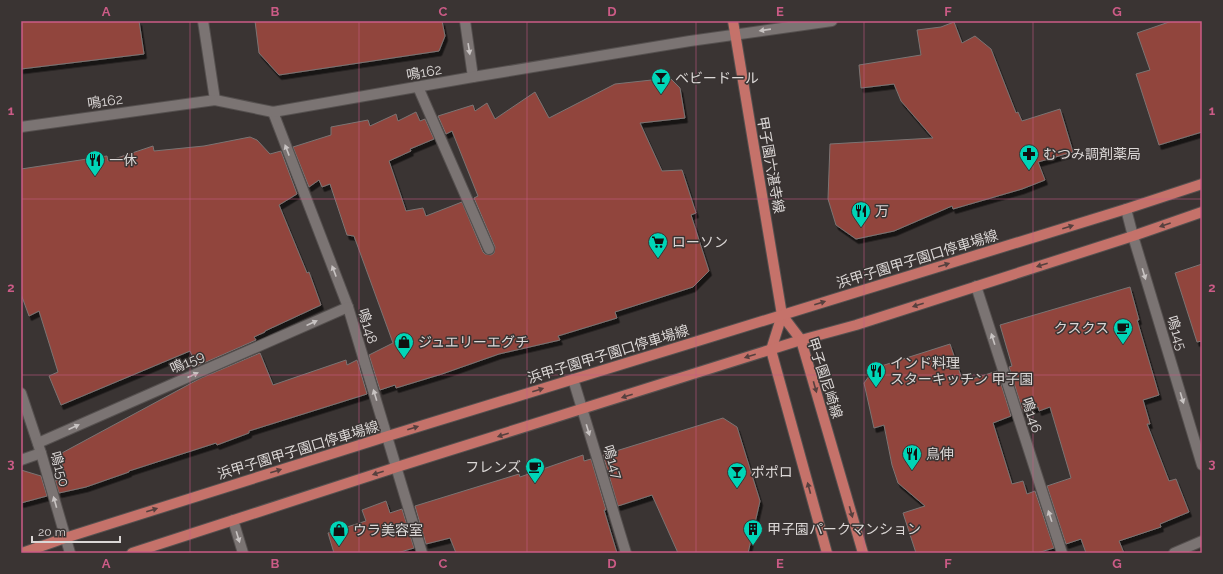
<svg xmlns="http://www.w3.org/2000/svg" width="1223" height="574" font-family="Raleway,'Noto Sans JP',sans-serif">
  <style>
    .building { fill: #91443c; stroke: #7b7473; filter: url(#shadow) }
    .lines { fill: none; stroke-linecap: round; stroke-linejoin: round }
    .minor-casing { stroke: #55504f; stroke-width: 12 }
    .major-casing { stroke: #55504f; stroke-width: 12 }
    .minor { stroke: #7b7473; stroke-width: 10 }
    .major { stroke: #c5726a; stroke-width: 10 }
    .oneway { fill: #c8c3c2 }
    .oneway2 { fill: #56403e }
    .grid { fill: none; stroke: #cb5b86; stroke-width: 1; stroke-opacity: 0.55 }
    .labels { text-anchor: middle; dominant-baseline: central; stroke-width: 3; stroke-linejoin: round; paint-order: stroke }
    .street-label { font-size: 14px; fill: #dbd7d6; stroke: #3a3433 }
    .poi-label { font-size: 14px; fill: #dbd7d6; stroke: #3a3433; text-anchor: start }
    .neatline { fill: none; stroke: #cb5b86; stroke-width: 1.5 }
    .grid-label { font-size: 13px; text-anchor: middle; font-weight: bold; fill: #cb5b86 }
  </style>
  <defs>
    <filter id="shadow"><feDropShadow dx="2.5" dy="4.5" stdDeviation="0" flood-color="#0009"/></filter>
  </defs>
  <rect width="100%" height="100%" fill="#3a3433"/>
  <!-- building -->
  <g class="building">
    <polygon points="21,21 139,21 144,54 21,69"/>
    <polygon points="255,21 442,21 445,36 439,51 279,75 259,53"/>
    <polygon points="1172,21 1202,21 1202,132 1159,145 1136,74 1150,70 1137,33"/>
    <polygon points="954,22 962,43 975,36 991,49 1016,113 1018,112 1022,121 1060,109 1073,152 1038,162 1045,180 1022,189 953,209 952,206 894,231 856,239 836,225 828,199 830,144 933,138 901,101 894,84 861,88 859,65 921,55 917,30 941,27"/>
    <polygon points="670,78 680,88 685,118 640,123 662,171 682,170 696,213 691,215 709,271 693,287 615,312 617,318 558,336 560,340 499,354 442,374 396,388 395,385 380,390 369,355 393,343 354,236 347,235 330,184 322,187 319,180 309,187 293,147 331,135 331,127 368,120 370,126 396,114 398,121 416,112 420,121 425,119 434,139 410,149 411,151 389,161 406,211 423,208 426,216 462,202 483,252 485,254 491,255 494,253 495,247 474,198 478,196 452,131 446,134 438,116 473,105 475,111 487,103 495,119 535,92 549,118 615,84"/>
    <polygon points="250,137 257,140 270,154 281,151 297,194 279,205 307,273 309,272 321,305 265,331 265,332 254,337 256,340 197,366 190,351 61,405 49,376 58,372 39,311 29,316 21,294 21,169 107,156 108,161 153,146 154,151 204,146"/>
    <polygon points="1202,264 1202,341 1197,342 1175,273"/>
    <polygon points="1130,287 1139,320 1137,320 1159,395 1143,400 1150,424 1147,424 1169,481 1176,479 1189,512 1160,524 1161,527 1119,541 1124,553 1086,553 1081,539 1066,544 1047,486 1071,478 1050,407 1039,411 1038,407 1023,412 1009,367 1012,366 1000,325"/>
    <polygon points="950,344 963,382 997,371 1011,416 993,423 1012,484 1023,481 1027,494 1035,491 1054,548 1037,553 916,553 903,513 925,506 898,483 892,465 884,425 874,428 864,383 875,368"/>
    <polygon points="260,353 273,385 346,360 347,365 357,360 367,394 249,431 249,433 217,445 216,443 129,471 129,472 86,487 59,493 55,480 66,482 60,454 199,379"/>
    <polygon points="723,418 737,427 760,501 748,553 678,553 652,495 618,506 603,455"/>
    <polygon points="583,455 584,461 591,459 606,510 604,510 617,553 456,553 450,538 426,544 415,506 519,474 520,477"/>
    <polygon points="21,470 41,476 47,496 21,503"/>
    <polygon points="386,501 390,513 402,509 414,548 397,553 334,553 328,533 366,521 362,510"/>
  </g>
  <g class="lines">
    <defs>
      <g id="minor">
        <polyline points="203,21 215,100"/>
        <polyline points="465,21 473,77"/>
        <polyline points="418,87 489,249"/>
        <polyline points="273,112 348,307 422,553"/>
        <polyline points="21,127 215,100 273,112 473,77 690,41 832,21"/>
        <polyline points="1126,209 1133,236 1202,465"/>
        <polyline points="976,286 1062,553"/>
        <polyline points="573,379 626,553"/>
        <polyline points="21,393 41,453 70,553"/>
        <polyline points="38,443 348,307"/>
        <polyline points="21,460 41,453"/>
        <polyline points="233,520 243,553"/>
        <polyline points="1174,553 1202,541"/>
      </g>
      <g id="major">
        <polyline points="733,21 782,315 801,340 863,553"/>
        <polyline points="782,315 771,350 827,553"/>
        <polyline points="22,553 65,538 388,436 701,340 1126,209 1202,184"/>
        <polyline points="132,553 397,467 801,340 856,325 1133,236 1202,212"/>
      </g>
    </defs>
    <!-- minor casing -->
    <use href="#minor" class="minor-casing"/>
    <!-- major casing -->
    <use href="#major" class="major-casing"/>
    <!-- minor -->
    <use href="#minor" class="minor"/>
    <!-- major -->
    <use href="#major" class="major"/>
  </g>
  <!-- one-way arrows -->
  <defs><path id="oneway-solid" d="M-6-.8H1V-3.2L6.5 0L1 3.2V.8H-6Z"/></defs>
  <g class="oneway">
    <use href="#oneway-solid" transform="translate(765 30) rotate(172)"/>
    <use href="#oneway-solid" transform="translate(469 49) rotate(81)"/>
    <use href="#oneway-solid" transform="translate(287 150) rotate(-111)"/>
    <use href="#oneway-solid" transform="translate(334 271) rotate(-111)"/>
    <use href="#oneway-solid" transform="translate(1144 274) rotate(73)"/>
    <use href="#oneway-solid" transform="translate(312 323) rotate(-24)"/>
    <use href="#oneway-solid" transform="translate(993 339) rotate(-108)"/>
    <use href="#oneway-solid" transform="translate(193 375) rotate(-24)"/>
    <use href="#oneway-solid" transform="translate(375 395) rotate(-107)"/>
    <use href="#oneway-solid" transform="translate(1182 398) rotate(73)"/>
    <use href="#oneway-solid" transform="translate(74 427) rotate(-24)"/>
    <use href="#oneway-solid" transform="translate(588 430) rotate(73)"/>
    <use href="#oneway-solid" transform="translate(55 502) rotate(-106)"/>
    <use href="#oneway-solid" transform="translate(1050 516) rotate(-108)"/>
    <use href="#oneway-solid" transform="translate(238 537) rotate(73)"/>
  </g>
  <g class="oneway2">
    <use href="#oneway-solid" transform="translate(1165 225) rotate(161)"/>
    <use href="#oneway-solid" transform="translate(1068 227) rotate(-17)"/>
    <use href="#oneway-solid" transform="translate(944 265) rotate(-17)"/>
    <use href="#oneway-solid" transform="translate(1042 265) rotate(162)"/>
    <use href="#oneway-solid" transform="translate(820 303) rotate(-17)"/>
    <use href="#oneway-solid" transform="translate(918 305) rotate(162)"/>
    <use href="#oneway-solid" transform="translate(750 356) rotate(163)"/>
    <use href="#oneway-solid" transform="translate(815 387) rotate(74)"/>
    <use href="#oneway-solid" transform="translate(538 390) rotate(-17)"/>
    <use href="#oneway-solid" transform="translate(627 396) rotate(162)"/>
    <use href="#oneway-solid" transform="translate(413 428) rotate(-17)"/>
    <use href="#oneway-solid" transform="translate(503 435) rotate(163)"/>
    <use href="#oneway-solid" transform="translate(276 471) rotate(-17)"/>
    <use href="#oneway-solid" transform="translate(378 473) rotate(162)"/>
    <use href="#oneway-solid" transform="translate(809 488) rotate(-105)"/>
    <use href="#oneway-solid" transform="translate(152 510) rotate(-17)"/>
    <use href="#oneway-solid" transform="translate(851 512) rotate(74)"/>
  </g>
  <!-- grid -->
  <path class="grid" d="M190,21v532M359,21v532M527,21v532M696,21v532M864,21v532M1033,21v532M21,199h1181M21,375h1181"/>
  <!-- icons -->
  <defs>
    <symbol id="bar-pin" viewBox="-11 -11 22 30"><path d="M0 17L-7.5 6A9.5 9.5 0 1 1 7.5 6Z" fill="#00d5b7" stroke="#3a3433"/><path d="M-6-5H6L.8 .8V4.5H3.5V6h-7V4.5H-.8V.8Z" fill="#111"/></symbol>
    <symbol id="pharmacy-pin" viewBox="-11 -11 22 30"><path d="M0 17L-7.5 6A9.5 9.5 0 1 1 7.5 6Z" fill="#00d5b7" stroke="#3a3433"/><path d="M-2-6h4v4h4v4h-4v4h-4v-4h-4v-4h4Z" fill="#111"/></symbol>
    <symbol id="restaurant-pin" viewBox="-11 -11 22 30"><path d="M0 17L-7.5 6A9.5 9.5 0 1 1 7.5 6Z" fill="#00d5b7" stroke="#3a3433"/><path d="M-5-6h1v4h1v-4h1v4h1v-4h1v5L-1.5 .5V6h-2V.5L-5-1ZM5-6V6H3V1.5H1.5Q1.5-4 5-6Z" fill="#111"/></symbol>
    <symbol id="supermarket-pin" viewBox="-11 -11 22 30"><path d="M0 17L-7.5 6A9.5 9.5 0 1 1 7.5 6Z" fill="#00d5b7" stroke="#3a3433"/><path d="M-6-5.5h2.5l.6 2H6L4.5 2H-2.5L-4.4-4H-6ZM-1.5 3.2a1.3 1.3 0 1 0 .1 0ZM3 3.2a1.3 1.3 0 1 0 .1 0Z" fill="#111"/></symbol>
    <symbol id="cafe-pin" viewBox="-11 -11 22 30"><path d="M0 17L-7.5 6A9.5 9.5 0 1 1 7.5 6Z" fill="#00d5b7" stroke="#3a3433"/><path d="M-5.5-4.5H6V0H3Q3 3.5 0 3.5H-2.5Q-5.5 3.5-5.5 0ZM3-3.2v2h1.7v-2ZM-6 4.5H4V6H-6Z" fill="#111"/></symbol>
    <symbol id="shop-pin" viewBox="-11 -11 22 30"><path d="M0 17L-7.5 6A9.5 9.5 0 1 1 7.5 6Z" fill="#00d5b7" stroke="#3a3433"/><path d="M-5-2.5h2.3a2.7 3.5 0 0 1 5.4 0H5L5.5 6h-11ZM-1.5-2.5h3a1.5 2.3 0 0 0-3 0Z" fill="#111"/></symbol>
    <symbol id="building-pin" viewBox="-11 -11 22 30"><path d="M0 17L-7.5 6A9.5 9.5 0 1 1 7.5 6Z" fill="#00d5b7" stroke="#3a3433"/><path d="M-4-6H4V6H1V3H-1V6H-4ZM-2.5-4.3h1.7v1.8h-1.7ZM.8-4.3h1.7v1.8H.8ZM-2.5-1h1.7V.8h-1.7ZM.8-1h1.7V.8H.8Z" fill="#111"/></symbol>
  </defs>
  <g fill-rule="evenodd">
    <use href="#bar-pin" x="650" y="67" width="22" height="30"/>
    <use href="#pharmacy-pin" x="1018" y="143" width="22" height="30"/>
    <use href="#restaurant-pin" x="84" y="149" width="22" height="30"/>
    <use href="#restaurant-pin" x="850" y="200" width="22" height="30"/>
    <use href="#supermarket-pin" x="647" y="231" width="22" height="30"/>
    <use href="#cafe-pin" x="1112" y="317" width="22" height="30"/>
    <use href="#shop-pin" x="393" y="331" width="22" height="30"/>
    <use href="#restaurant-pin" x="865" y="360" width="22" height="30"/>
    <use href="#restaurant-pin" x="901" y="443" width="22" height="30"/>
    <use href="#cafe-pin" x="524" y="456" width="22" height="30"/>
    <use href="#bar-pin" x="726" y="461" width="22" height="30"/>
    <use href="#building-pin" x="742" y="518" width="22" height="30"/>
    <use href="#shop-pin" x="328" y="519" width="22" height="30"/>
  </g>
  <g class="labels">
    <!-- street labels -->
    <g class="street-label">
      <text transform="translate(424 72) rotate(-10)">鳴162</text>
      <text transform="translate(105 101) rotate(-8)">鳴162</text>
      <text transform="translate(771 165) rotate(80)">甲子園六湛寺線</text>
      <text transform="translate(917 259) rotate(-17)">浜甲子園甲子園口停車場線</text>
      <text transform="translate(368 326) rotate(73)">鳴148</text>
      <text transform="translate(1177 333) rotate(73)">鳴145</text>
      <text transform="translate(608 354) rotate(-17)">浜甲子園甲子園口停車場線</text>
      <text transform="translate(187 362) rotate(-24)">鳴159</text>
      <text transform="translate(825 378) rotate(72)">甲子園尼崎線</text>
      <text transform="translate(1032 415) rotate(72)">鳴146</text>
      <text transform="translate(298 450) rotate(-17)">浜甲子園甲子園口停車場線</text>
      <text transform="translate(613 462) rotate(73)">鳴147</text>
      <text transform="translate(60 469) rotate(74)">鳴150</text>
    </g>
    <!-- poi labels -->
    <g class="poi-label">
      <text x="675" y="78">ベビードール</text>
      <text x="1043" y="154">むつみ調剤薬局</text>
      <text x="109" y="160">一休</text>
      <text x="875" y="211">万</text>
      <text x="672" y="242">ローソン</text>
      <text x="1109" y="328" text-anchor="end">クスクス</text>
      <text x="418" y="342">ジュエリーエグチ</text>
      <text x="890" y="363">インド料理<tspan x="890" dy="16">スターキッチン 甲子園</tspan></text>
      <text x="926" y="454">鳥伸</text>
      <text x="521" y="467" text-anchor="end">フレンズ</text>
      <text x="751" y="472">ポポロ</text>
      <text x="767" y="529">甲子園パークマンション</text>
      <text x="353" y="530">ウラ美容室</text>
    </g>
  </g>
  <!-- border -->
  <rect width="1223" height="574" fill="none" stroke="#3a3433" stroke-width="44"/>
  <!-- scale -->
  <path d="M32 536v6h88v-6" fill="none" stroke="#dbd7d6" stroke-width="2"/>
  <text x="38" y="536" font-size="12" fill="#dbd7d6" stroke="#3a3433" stroke-width="3" paint-order="stroke">20 m</text>
  <rect x="22" y="22" width="1179" height="530" class="neatline"/>
  <g class="grid-label">
    <text x="106" y="16">A</text>
    <text x="275" y="16">B</text>
    <text x="443" y="16">C</text>
    <text x="612" y="16">D</text>
    <text x="780" y="16">E</text>
    <text x="948" y="16">F</text>
    <text x="1117" y="16">G</text>
    <text x="11" y="115">1</text>
    <text x="1212" y="115">1</text>
    <text x="11" y="292">2</text>
    <text x="1212" y="292">2</text>
    <text x="11" y="468">3</text>
    <text x="1212" y="468">3</text>
    <text x="106" y="568">A</text>
    <text x="275" y="568">B</text>
    <text x="443" y="568">C</text>
    <text x="612" y="568">D</text>
    <text x="780" y="568">E</text>
    <text x="948" y="568">F</text>
    <text x="1117" y="568">G</text>
  </g>
</svg>
